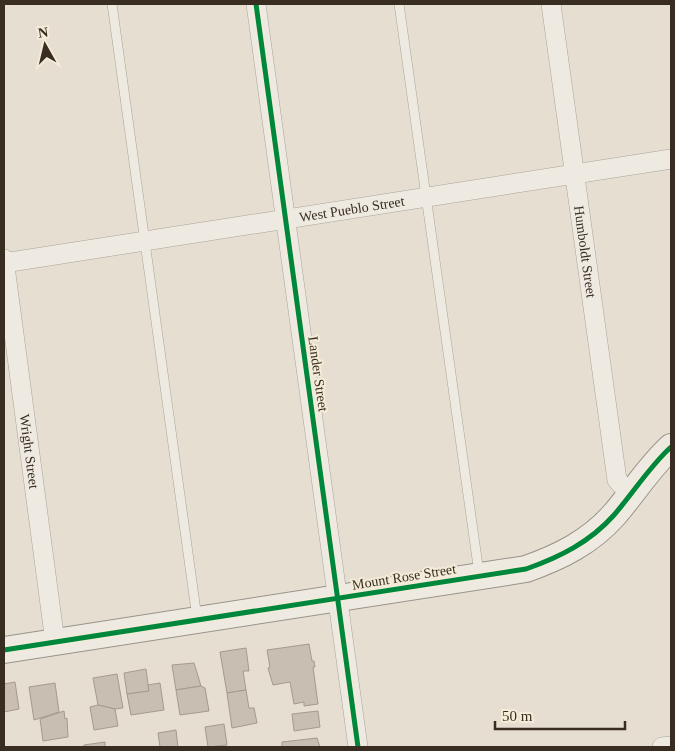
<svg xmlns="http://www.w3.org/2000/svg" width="675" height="751" font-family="Georgia,serif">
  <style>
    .building { fill: #c9beb2; stroke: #a59a90 }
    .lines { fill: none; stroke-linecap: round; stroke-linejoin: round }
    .lane-casing { stroke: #aaa499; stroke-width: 10 }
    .street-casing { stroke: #aaa499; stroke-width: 20 }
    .secondary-casing { stroke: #9a9389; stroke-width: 28 }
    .lane { stroke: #eeeae2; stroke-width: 9 }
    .street { stroke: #eeeae2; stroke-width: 19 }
    .secondary { stroke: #eeeae2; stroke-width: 26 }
    .cycleway-casing { stroke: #f4ecd8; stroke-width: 8 }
    .cycleway { stroke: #00873e; stroke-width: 5 }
    .labels { text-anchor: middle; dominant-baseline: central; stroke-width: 4; stroke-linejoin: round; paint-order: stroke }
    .street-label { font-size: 14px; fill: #392d21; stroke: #f4ecd8 }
  </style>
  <rect width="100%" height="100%" fill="#e5ded1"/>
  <!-- building -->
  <g class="building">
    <polygon points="309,644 312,661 314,661 315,667 313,667 318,704 304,706 304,702 294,704 290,682 273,685 268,668 270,667 267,650"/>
    <polygon points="246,648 249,671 243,671 246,690 227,693 220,652"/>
    <polygon points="194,663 201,686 176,690 172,665"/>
    <polygon points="146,669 149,691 127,694 124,673"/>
    <polygon points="117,674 123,708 115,709 98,705 93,678"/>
    <polygon points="15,682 19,709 4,712 4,684"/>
    <polygon points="55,683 59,712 34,720 29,687"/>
    <polygon points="160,683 164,710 131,715 127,694 149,691 148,685"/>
    <polygon points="201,686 205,688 209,711 180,715 176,690"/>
    <polygon points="246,690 249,708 254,708 257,723 232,728 227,693"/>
    <polygon points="98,705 115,709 118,726 94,730 90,707"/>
    <polygon points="64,711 65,719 67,718 68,737 43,741 40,719"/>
    <polygon points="318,711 320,727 294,731 292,714"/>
    <polygon points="224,724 227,745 208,747 205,727"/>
    <polygon points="176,730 178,747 160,747 158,733"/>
    <polygon points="317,738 320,747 282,747 282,742"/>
    <polygon points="105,742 105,747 84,747 84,745"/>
  </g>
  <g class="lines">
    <defs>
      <g id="lane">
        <polyline points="112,4 197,618"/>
        <polyline points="399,4 479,573"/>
      </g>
      <g id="street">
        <polyline points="256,4 358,747"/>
        <path id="s1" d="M551,4l66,476 13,14"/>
        <path id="s2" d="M4,259l51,383"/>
        <path id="s3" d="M4,263l667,-104"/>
        <polyline points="662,747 671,746"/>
      </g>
      <path id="secondary" d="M4,650l522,-81c34,-12 64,-27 88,-54 20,-23 35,-48 57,-68"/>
    </defs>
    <!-- lane casing -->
    <use href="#lane" class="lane-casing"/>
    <!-- street casing -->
    <use href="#street" class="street-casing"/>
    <!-- secondary casing -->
    <use href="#secondary" class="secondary-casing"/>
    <!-- lane -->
    <use href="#lane" class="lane"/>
    <!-- street -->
    <use href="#street" class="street"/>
    <!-- secondary -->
    <use href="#secondary" class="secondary"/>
    <defs>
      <g id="cycleway">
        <polyline points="256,4 358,747"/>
        <path d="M4,650l522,-81c34,-12 64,-27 88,-54 20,-23 35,-48 57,-68"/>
      </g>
    </defs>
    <!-- cycleway casing -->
    <use href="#cycleway" class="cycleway-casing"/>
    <!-- cycleway -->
    <use href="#cycleway" class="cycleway"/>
  </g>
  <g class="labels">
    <!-- street labels -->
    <g class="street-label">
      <text stroke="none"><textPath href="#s3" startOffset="352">West Pueblo Street</textPath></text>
      <text stroke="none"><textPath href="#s1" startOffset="250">Humboldt Street</textPath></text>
      <text transform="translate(318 374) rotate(82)">Lander Street</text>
      <text stroke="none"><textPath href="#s2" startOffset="194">Wright Street</textPath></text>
      <text transform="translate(404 577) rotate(-9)">Mount Rose Street</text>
    </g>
  </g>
  <!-- border -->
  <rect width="675" height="751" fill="none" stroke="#392d21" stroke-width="10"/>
  <!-- north arrow -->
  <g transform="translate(45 45) rotate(352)" stroke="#f4ecd8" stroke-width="4" paint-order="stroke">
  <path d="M0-4L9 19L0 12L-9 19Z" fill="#392d21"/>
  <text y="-8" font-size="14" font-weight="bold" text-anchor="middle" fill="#392d21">N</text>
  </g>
  <!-- scale -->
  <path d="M495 721v8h130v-8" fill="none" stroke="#392d21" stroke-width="2.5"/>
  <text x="502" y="721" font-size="15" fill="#392d21" stroke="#f4ecd8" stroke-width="4" paint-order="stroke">50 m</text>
</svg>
